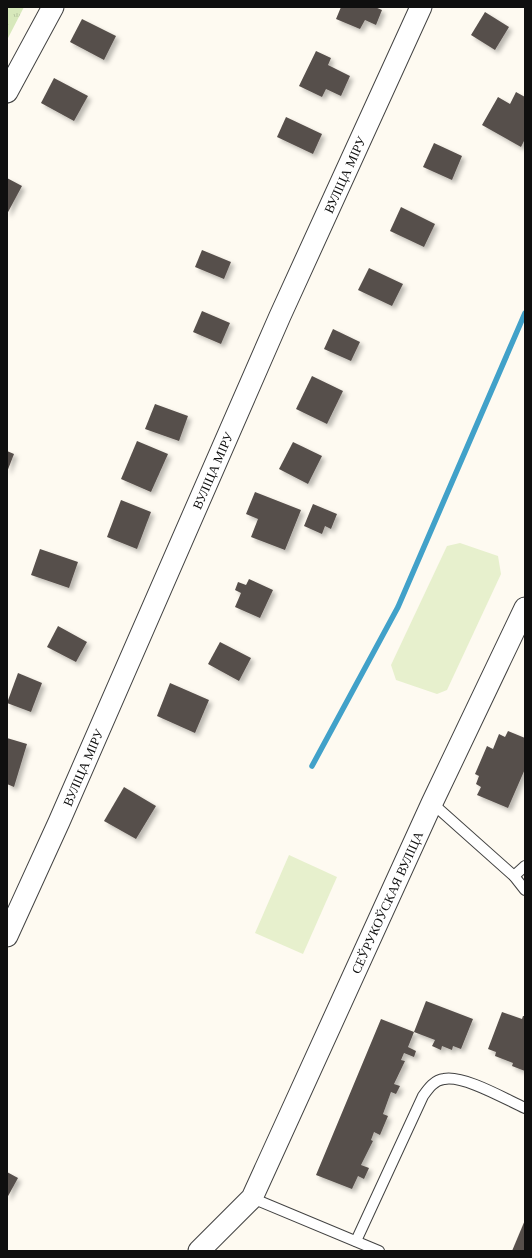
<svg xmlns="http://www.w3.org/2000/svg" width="532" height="1258" font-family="Georgia,serif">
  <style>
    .grass { fill: url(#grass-tufts) }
    .pitch { fill: #e7f0cd }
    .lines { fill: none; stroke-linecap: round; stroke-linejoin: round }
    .stream { stroke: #41a1c9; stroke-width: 5.5 }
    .building { fill: #574f4b; filter: url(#shadow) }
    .lane-casing { stroke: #424242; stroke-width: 12 }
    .street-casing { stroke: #424242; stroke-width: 23 }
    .lane { stroke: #fff; stroke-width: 10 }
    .street { stroke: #fff; stroke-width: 21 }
    .labels { text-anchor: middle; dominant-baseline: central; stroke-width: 4; stroke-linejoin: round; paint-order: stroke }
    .street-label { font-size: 13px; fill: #0f0f0f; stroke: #fff }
  </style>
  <defs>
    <pattern id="grass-tufts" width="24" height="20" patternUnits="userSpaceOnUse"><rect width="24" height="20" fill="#d7e8bb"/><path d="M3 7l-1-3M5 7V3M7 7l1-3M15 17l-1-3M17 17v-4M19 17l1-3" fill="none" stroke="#b7c6a0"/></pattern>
    <filter id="shadow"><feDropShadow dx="3.5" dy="3.5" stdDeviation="2" flood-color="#0004"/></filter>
  </defs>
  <rect width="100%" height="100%" fill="#fefaf1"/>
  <!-- grass -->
  <polygon class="grass" points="7,7 24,7 7,40"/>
  <!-- pitch -->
  <g class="pitch">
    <polygon points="460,543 498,556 501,574 447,690 437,694 396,680 391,665 447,546"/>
    <polygon points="289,855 337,877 303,954 255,933"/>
  </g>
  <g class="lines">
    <!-- stream -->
    <polyline class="stream" points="312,766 398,607 525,313"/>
  </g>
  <!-- building -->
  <g class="building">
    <polygon points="341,7 375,7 382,10 376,25 365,20 360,29 336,19"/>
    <polygon points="485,12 509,27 495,50 471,35"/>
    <polygon points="82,19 116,36 104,60 70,42"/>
    <polygon points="316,51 331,58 328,65 350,76 341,96 326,89 322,97 299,86"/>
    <polygon points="54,78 88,96 74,121 41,103"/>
    <polygon points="516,92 525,97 525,139 521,147 482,125 498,97 510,104"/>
    <polygon points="286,117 322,134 313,154 277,137"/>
    <polygon points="434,143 462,156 452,180 423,167"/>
    <polygon points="7,178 22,186 7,214"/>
    <polygon points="401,207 435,224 424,247 390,231"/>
    <polygon points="202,250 231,262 224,279 195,267"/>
    <polygon points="369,268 403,284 392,306 358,290"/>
    <polygon points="202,311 230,323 221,344 193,332"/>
    <polygon points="333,329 360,342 351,361 324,349"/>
    <polygon points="312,376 343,391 327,424 296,409"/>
    <polygon points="155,404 188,416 179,441 145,429"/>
    <polygon points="137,441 168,454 151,492 121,479"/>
    <polygon points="293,442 322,456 308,484 279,469"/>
    <polygon points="7,451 14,454 7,472"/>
    <polygon points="255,492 301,510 285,550 251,537 258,519 246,514"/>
    <polygon points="121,500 151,512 137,549 107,537"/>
    <polygon points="313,504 337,514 331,529 325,526 322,534 304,526"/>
    <polygon points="40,549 78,562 69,588 31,575"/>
    <polygon points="249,579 273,590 260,618 235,607 241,593 235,590 238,582 246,585"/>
    <polygon points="58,626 87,642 76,662 47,647"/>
    <polygon points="220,642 251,658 239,681 208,664"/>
    <polygon points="18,673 42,683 31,712 7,703"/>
    <polygon points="170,683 209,700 195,733 157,716"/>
    <polygon points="508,731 525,738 525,769 508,808 477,795 481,787 476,784 479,776 475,774 487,746 493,749 499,734 505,737"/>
    <polygon points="7,738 27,744 14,787 7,784"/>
    <polygon points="124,787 156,806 136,839 104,821"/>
    <polygon points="426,1001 473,1019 461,1049 453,1046 452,1050 442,1046 441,1050 432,1046 435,1040 414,1032"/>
    <polygon points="502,1012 522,1019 523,1016 525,1016 525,1071 512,1066 513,1063 495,1056 496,1052 488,1049"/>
    <polygon points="381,1019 414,1032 408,1047 416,1051 414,1057 404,1053 401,1060 405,1061 394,1084 400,1086 396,1094 391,1092 383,1114 388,1116 380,1135 374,1132 371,1140 373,1141 361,1165 369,1168 364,1179 358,1176 352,1189 316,1175"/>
    <polygon points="7,1172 18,1178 7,1198"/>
    <polygon points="525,1220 525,1251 512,1251"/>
  </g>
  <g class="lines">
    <defs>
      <g id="lane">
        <polyline points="432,803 514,876 525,890"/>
        <polyline points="514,876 525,866"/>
        <polyline points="252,1198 379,1251"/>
        <path d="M356,1241l67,-145c5,-7 11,-16 21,-17 20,-4 61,20 81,29"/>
      </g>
      <g id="street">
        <polyline points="7,92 53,7"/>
        <path id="s1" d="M7,936l52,-114 221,-506 141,-309"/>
        <path id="s2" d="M199,1251l53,-53 180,-395 93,-195"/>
      </g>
    </defs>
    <!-- lane casing -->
    <use href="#lane" class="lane-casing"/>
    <!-- street casing -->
    <use href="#street" class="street-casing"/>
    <!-- lane -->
    <use href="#lane" class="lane"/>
    <!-- street -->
    <use href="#street" class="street"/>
  </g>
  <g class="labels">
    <!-- street labels -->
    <g class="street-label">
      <text stroke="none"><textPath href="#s1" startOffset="833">ВУЛІЦА МІРУ</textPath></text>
      <text stroke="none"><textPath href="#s1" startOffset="509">ВУЛІЦА МІРУ</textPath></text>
      <text stroke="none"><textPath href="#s1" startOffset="185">ВУЛІЦА МІРУ</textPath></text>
      <text stroke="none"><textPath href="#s2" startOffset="400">СЕЎРУКОЎСКАЯ ВУЛІЦА</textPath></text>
    </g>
  </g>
  <!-- border -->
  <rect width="532" height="1258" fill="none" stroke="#0f0f0f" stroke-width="16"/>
</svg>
